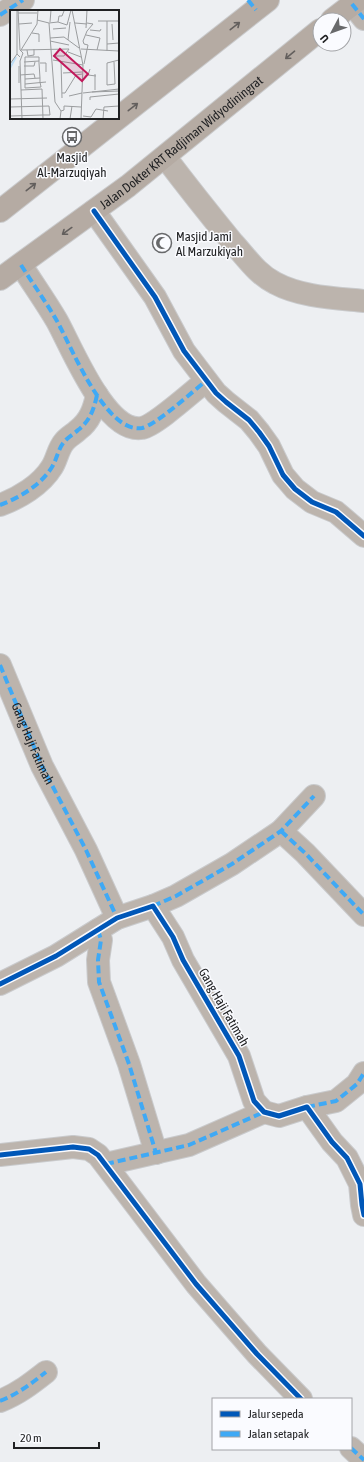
<svg xmlns="http://www.w3.org/2000/svg" width="364" height="1462" font-family="'Asap Condensed',sans-serif">
  <style>
    .lines { fill: none; stroke-linecap: round; stroke-linejoin: round }
    .minor-casing { stroke: #c9cacc; stroke-width: 24 }
    .major-casing { stroke: #c9cacc; stroke-width: 24 }
    .minor { stroke: #bcb4ad; stroke-width: 22 }
    .major { stroke: #b5aba3; stroke-width: 22 }
    .quiet { stroke: #3fa9f5; stroke-width: 4; stroke-dasharray: 8 4; stroke-linecap: butt }
    .cycleway-casing { stroke: #fafbff; stroke-width: 8 }
    .cycleway { stroke: #0057b8; stroke-width: 5 }
    .oneway { stroke: #635f5d }
    .labels { text-anchor: middle; dominant-baseline: central; stroke-width: 3; stroke-linejoin: round; paint-order: stroke }
    .street-label { font-size: 13px; fill: #202123; stroke: #fafbff }
    .poi-label { font-size: 13px; fill: #202123; stroke: #fafbff }
    .inset-river { fill: none; stroke: #bedef6; stroke-width: 2 }
    .inset-road { fill: none; stroke: #9b9d9f; stroke-width: 1 }
    .view { fill: #c2185b; fill-opacity: 0.15; stroke: #c2185b; stroke-width: 2 }
    .inset-edge { fill: none; stroke: #202123; stroke-width: 2 }
  </style>
  <rect width="100%" height="100%" fill="#edeff2"/>
  <g class="lines">
    <defs>
      <g id="minor">
        <polyline points="352,4 364,19"/>
        <polyline points="0,15 23,0"/>
        <path d="M165,157c22,29 45,58 68,86 13,14 24,31 42,40 26,14 59,15 89,18"/>
        <polyline points="94,211 155,297 184,351 216,393 226,402 249,420 259,432 269,446 283,475 295,489 312,502 336,512 364,536"/>
        <path d="M21,265c12,19 25,37 36,56 15,27 49,113 85,107 14,-3 51,-37 64,-47"/>
        <path d="M0,505c19,-7 41,-20 52,-38 5,-8 6,-18 12,-25 4,-5 10,-8 14,-12 12,-9 16,-21 19,-35"/>
        <path id="s1" d="M0,665l42,101 44,84 31,68"/>
        <polyline points="281,831 305,853 364,915"/>
        <polyline points="153,906 176,896 232,864 281,831 314,796"/>
        <polyline points="98,930 101,940 98,960 99,982 129,1064 156,1153"/>
        <polyline points="0,984 56,956 117,918 153,906 173,937 183,960 239,1056 254,1101 264,1112 279,1116 307,1107 332,1142 347,1158 360,1184 362,1205 364,1215"/>
        <polyline points="307,1107 336,1101 357,1084 364,1073"/>
        <polyline points="0,1155 73,1147 89,1149 98,1155 196,1284 257,1354 301,1399"/>
        <polyline points="106,1164 189,1145 264,1112"/>
        <path d="M0,1401c18,-7 32,-18 46,-29"/>
        <polyline points="351,1448 364,1460"/>
      </g>
      <g id="major">
        <polyline points="332,20 358,0"/>
        <polyline points="0,211 268,0"/>
        <path id="s2" d="M0,279l128,-93 192,-156"/>
      </g>
    </defs>
    <!-- minor casing -->
    <use href="#minor" class="minor-casing"/>
    <!-- major casing -->
    <use href="#major" class="major-casing"/>
    <!-- minor -->
    <use href="#minor" class="minor"/>
    <!-- major -->
    <use href="#major" class="major"/>
    <!-- quiet -->
    <g class="quiet">
      <polyline points="248,0 256,10"/>
      <polyline points="352,4 364,19"/>
      <polyline points="0,15 23,0"/>
      <path d="M21,265c12,19 25,37 36,56 15,27 49,113 85,107 14,-3 51,-37 64,-47"/>
      <path d="M0,505c19,-7 41,-20 52,-38 5,-8 6,-18 12,-25 4,-5 10,-8 14,-12 12,-9 16,-21 19,-35"/>
      <polyline points="0,665 42,766 86,850 117,918"/>
      <polyline points="281,831 305,853 364,915"/>
      <polyline points="153,906 176,896 232,864 281,831 314,796"/>
      <polyline points="98,930 101,940 98,960 99,982 129,1064 156,1153"/>
      <polyline points="307,1107 336,1101 357,1084 364,1073"/>
      <polyline points="106,1164 189,1145 264,1112"/>
      <path d="M0,1401c18,-7 32,-18 46,-29"/>
      <polyline points="351,1448 364,1460"/>
    </g>
    <defs>
      <g id="cycleway">
        <polyline points="94,211 155,297 184,351 216,393 226,402 249,420 259,432 269,446 283,475 295,489 312,502 336,512 364,536"/>
        <polyline points="0,984 56,956 117,918 153,906 173,937 183,960 239,1056 254,1101 264,1112 279,1116 307,1107 332,1142 347,1158 360,1184 362,1205 364,1215"/>
        <polyline points="0,1155 73,1147 89,1149 98,1155 196,1284 257,1354 301,1399"/>
      </g>
    </defs>
    <!-- cycleway casing -->
    <use href="#cycleway" class="cycleway-casing"/>
    <!-- cycleway -->
    <use href="#cycleway" class="cycleway"/>
  </g>
  <!-- one-way arrows -->
  <defs><path id="oneway-shaft" d="M-6 0H5M1.5-3L5.5 0L1.5 3" fill="none" stroke-width="1.6" stroke-linecap="round" stroke-linejoin="round"/></defs>
  <g class="oneway">
    <use href="#oneway-shaft" transform="translate(235 26) rotate(-38)"/>
    <use href="#oneway-shaft" transform="translate(290 55) rotate(140)"/>
    <use href="#oneway-shaft" transform="translate(133 107) rotate(-38)"/>
    <use href="#oneway-shaft" transform="translate(31 187) rotate(-38)"/>
    <use href="#oneway-shaft" transform="translate(67 231) rotate(144)"/>
  </g>
  <!-- icons -->
  <defs>
    <symbol id="bus-ring" viewBox="-11 -11 22 22"><circle r="9.5" fill="#fafbff" stroke="#68696b" stroke-width="1.5"/><path d="M-5-6H5V4H4V6H2V4H-2V6H-4V4H-5ZM-3.5-4V0h7V-4ZM-3.5 1.2v1.5H-2V1.2ZM2 1.2v1.5H3.5V1.2Z" fill="#68696b"/></symbol>
    <symbol id="mosque-ring" viewBox="-11 -11 22 22"><circle r="9.5" fill="#fafbff" stroke="#68696b" stroke-width="1.5"/><path d="M3.5-4.9A6 6 0 1 0 3.5 4.9A5 5 0 1 1 3.5-4.9Z" fill="#68696b"/></symbol>
  </defs>
  <g fill-rule="evenodd">
    <use href="#bus-ring" x="61" y="126" width="22" height="22"/>
    <use href="#mosque-ring" x="151" y="232" width="22" height="22"/>
  </g>
  <g class="labels">
    <!-- street labels -->
    <g class="street-label">
      <text stroke="none"><textPath href="#s2" startOffset="227">Jalan Dokter KRT Radjiman Widyodiningrat</textPath></text>
      <text stroke="none"><textPath href="#s1" startOffset="85">Gang Haji Fatimah</textPath></text>
      <text transform="translate(224 1007) rotate(60)">Gang Haji Fatimah</text>
    </g>
    <!-- poi labels -->
    <g class="poi-label">
      <text x="72" y="157">Masjid<tspan x="72" dy="15">Al-Marzuqiyah</tspan></text>
      <text x="176" y="236" text-anchor="start">Masjid Jami<tspan x="176" dy="15">Al Marzukiyah</tspan></text>
    </g>
  </g>
  <!-- overview -->
  <g transform="translate(10 10)">
    <rect width="109" height="109" fill="#edeff2"/>
    <path class="inset-river" d="M0,58l6,-11"/>
    <path class="inset-road" d="M7,0v44l3,3M8,0l2,40M62,0l11,55 -2,54M8,3h19M27,10l12,3M88,11h21M97,11v30M40,12l1,-12M48,12l1,-6h3l2,-5M65,13l12,1M77,13l6,1 -6,7M9,14l13,-1M102,14l1,16M76,18l1,-18M43,19l13,-1M80,20l10,1 1,-2M22,23l7,1v8M76,25l14,3 -3,12M40,28l14,-1 15,11M58,30l2,-18M40,31l19,4M97,34l12,-1M71,39l38,2M10,40l3,3 -3,8 2,58M11,40l48,-1 -5,7h-11M11,40l16,-26 1,-14M17,40l1,6 6,-1v-6M58,42l13,5M43,50l30,5M51,51l1,37M14,52l15,-1M104,52l1,22 -8,1v-22l12,-3M30,53h6v9M0,54l7,-10M74,54l4,-19 -4,-1 -1,-3 4,-10M9,56v17M14,56h10l1,-4M80,59l-2,6 8,1M53,63l19,-1M10,65l14,-1 1,4M15,69v5l21,-2M15,74v4l16,-1 -1,-5v-4l-1,-15v-6h-14v22l15,-1M11,80l21,-1 1,30M85,80v-16M82,82l27,-1M52,83h3l11,-18 6,-1M73,83l36,-4M59,86l13,-3M0,89l37,-1M80,90v-3l29,-3M0,97l39,-1 1,9h-7M51,101l3,-1v-4l17,1M0,106l33,-1M73,106l8,1 5,-8 12,2M50,109l1,-8 -6,-9 -6,-79 9,-1 9,3 4,-15M60,109l2,-13M93,109l1,-12 15,-1"/>
    <path class="view" d="M50,39l28,25 -6,7 -28,-25z"/>
    <rect width="109" height="109" class="inset-edge"/>
  </g>
  <!-- legend -->
  <rect x="212" y="1398" width="140" height="52" fill="#fafbff" stroke="#a3a4a7"/>
  <rect x="220" y="1411" width="20" height="6" fill="#0057b8" stroke="#a3a4a7"/>
  <text x="248" y="1418" font-size="12" fill="#202123">Jalur sepeda</text>
  <rect x="220" y="1431" width="20" height="6" fill="#3fa9f5" stroke="#a3a4a7"/>
  <text x="248" y="1438" font-size="12" fill="#202123">Jalan setapak</text>
  <!-- north arrow -->
  <g transform="translate(332 32) rotate(229)"><circle r="19" fill="#fafbff" stroke="#a3a4a7"/>
  <path d="M0-3L7 15L0 10L-7 15Z" fill="#68696b"/>
  <text y="-6" font-size="11" font-weight="bold" text-anchor="middle" fill="#202123">U</text>
  </g>
  <!-- scale -->
  <path d="M14 1442v6h85v-6" fill="none" stroke="#202123" stroke-width="2"/>
  <text x="20" y="1442" font-size="12" fill="#202123" stroke="#fafbff" stroke-width="3" paint-order="stroke">20 m</text>
</svg>
